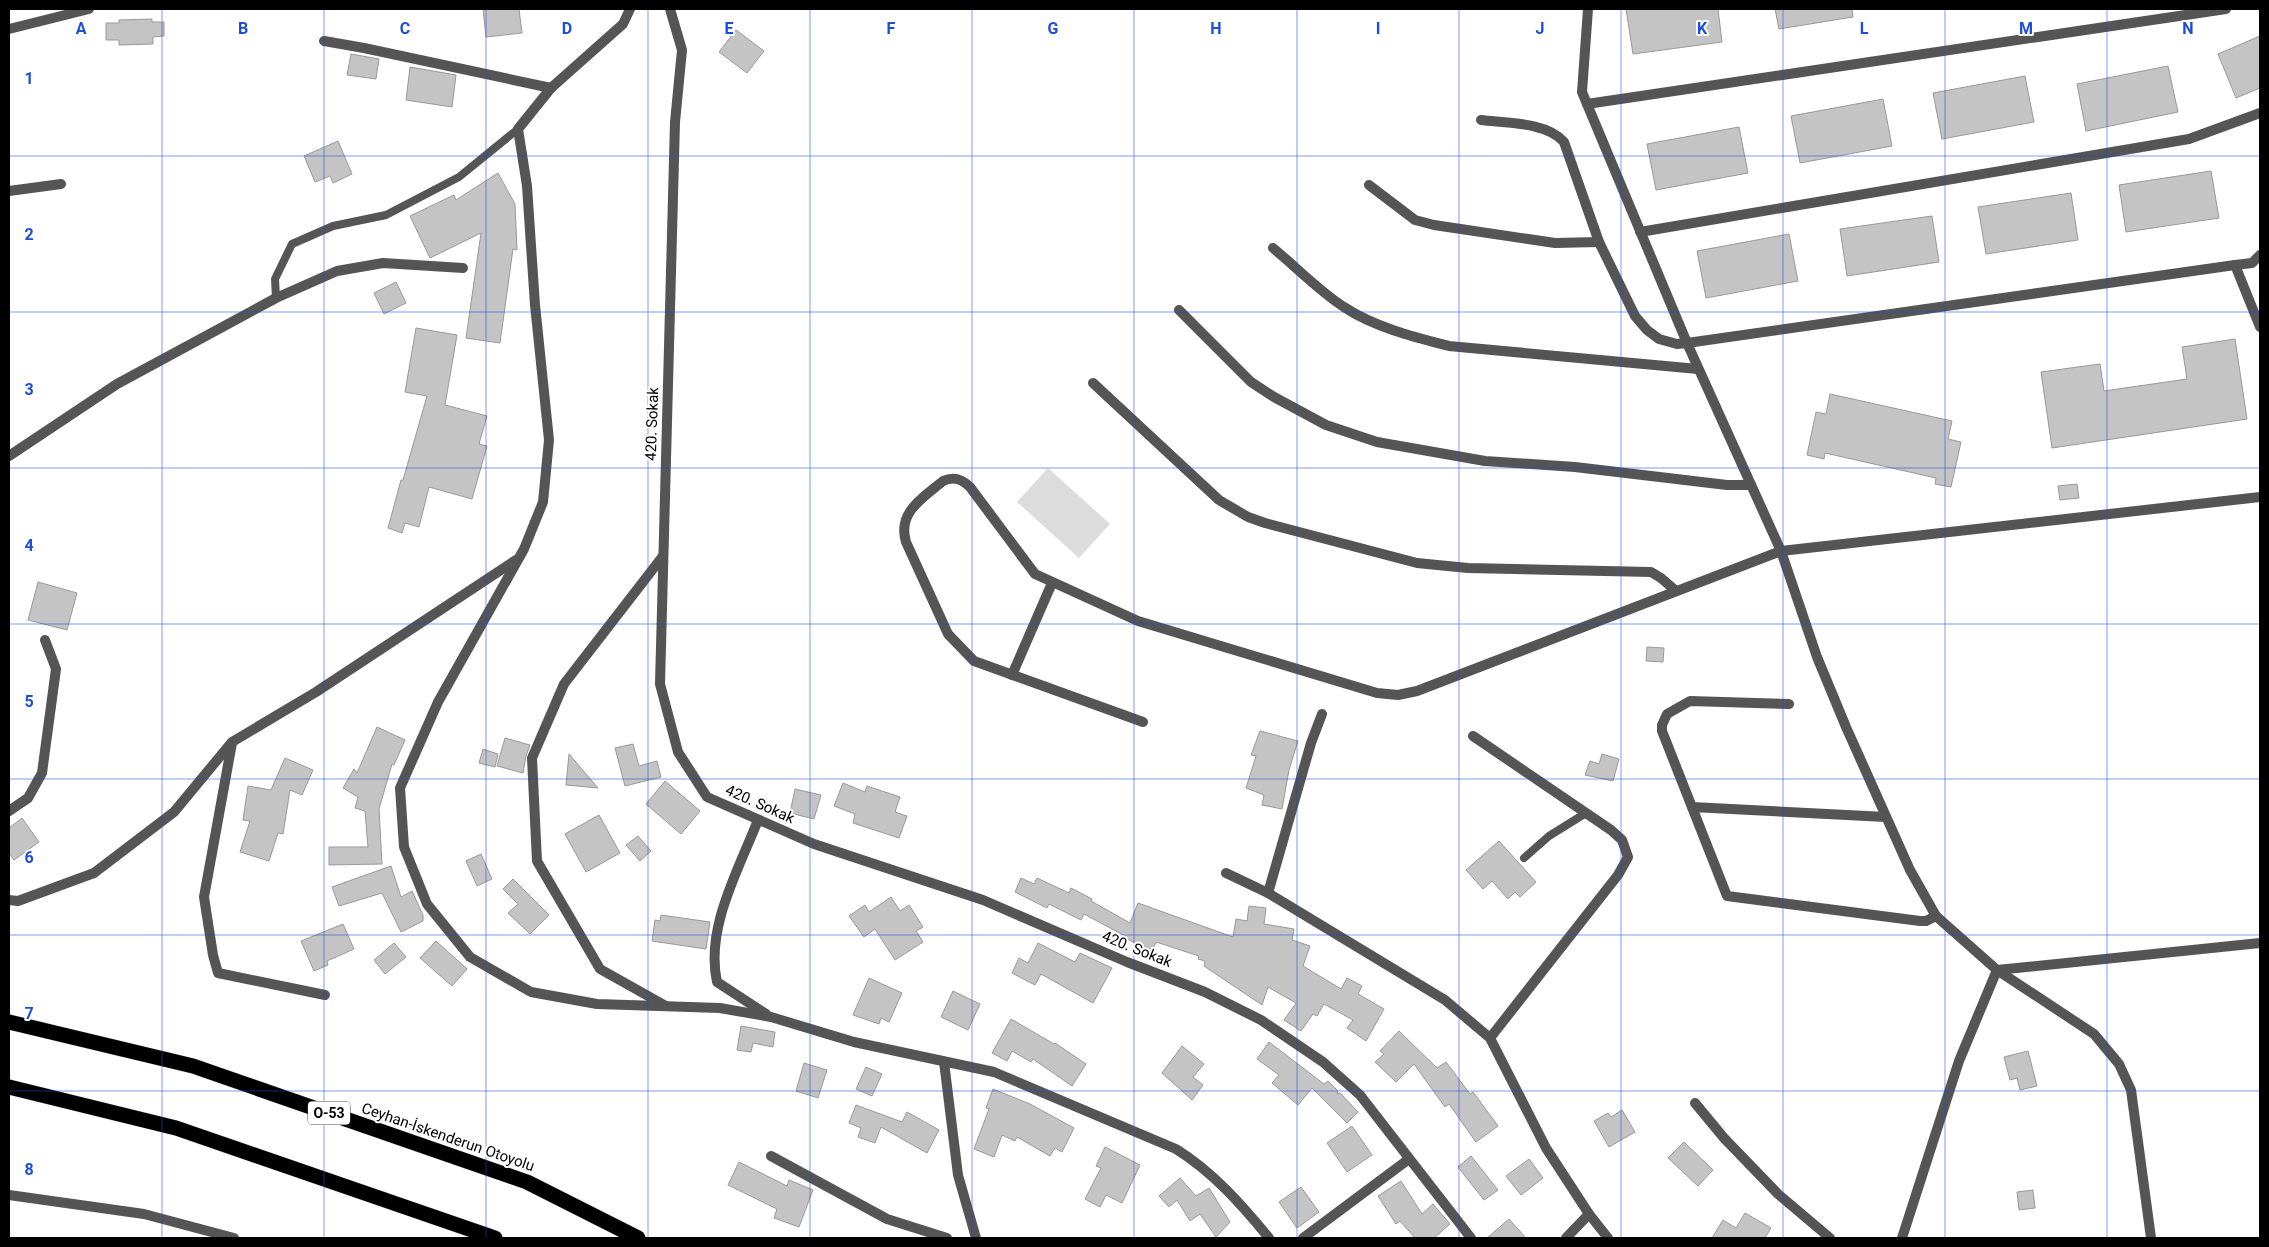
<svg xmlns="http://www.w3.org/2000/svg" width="2269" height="1247" font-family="Roboto,sans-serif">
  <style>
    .green { fill: #dcdcdc }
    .building { fill: #c4c4c4; stroke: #999 }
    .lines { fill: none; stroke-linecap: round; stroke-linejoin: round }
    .highway-casing { stroke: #dbdbdb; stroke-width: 16 }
    .lane { stroke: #555; stroke-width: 8 }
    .street { stroke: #555; stroke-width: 10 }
    .highway { stroke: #000; stroke-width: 15 }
    .grid { fill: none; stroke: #1d4ed8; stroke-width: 1; stroke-opacity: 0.55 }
    .labels { text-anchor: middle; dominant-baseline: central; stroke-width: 4; stroke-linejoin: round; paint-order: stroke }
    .shield { fill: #fff; stroke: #4c4c4c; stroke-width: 1 }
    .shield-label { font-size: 14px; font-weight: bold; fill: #000 }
    .street-label { font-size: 15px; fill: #000; stroke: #fff }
    .grid-label { font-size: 16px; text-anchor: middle; font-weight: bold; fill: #1d4ed8; stroke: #fff; stroke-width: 4; stroke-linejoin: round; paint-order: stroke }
  </style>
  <rect width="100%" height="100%" fill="#fff"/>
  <!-- green -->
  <polygon class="green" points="1048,468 1110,524 1079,558 1017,502"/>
  <!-- building -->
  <g class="building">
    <polygon points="483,9 519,9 522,33 486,37"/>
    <polygon points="1626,9 1718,9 1722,42 1633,54"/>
    <polygon points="1775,9 1852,9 1853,17 1779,29"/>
    <polygon points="152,19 152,22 164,22 164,36 153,37 153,44 119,45 119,40 106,40 106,23 119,23 119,20"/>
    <polygon points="736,30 764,51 747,73 719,52"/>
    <polygon points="2260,36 2260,88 2236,98 2218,54"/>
    <polygon points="351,54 379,59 376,79 347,75"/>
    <polygon points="2168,66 2178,112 2086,131 2077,84"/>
    <polygon points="410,67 456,75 452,107 406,100"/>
    <polygon points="2025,76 2034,122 1942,139 1933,93"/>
    <polygon points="1883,99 1892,146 1800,163 1791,116"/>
    <polygon points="1739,127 1748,173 1656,190 1647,144"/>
    <polygon points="338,141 352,174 333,183 330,176 315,182 304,156"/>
    <polygon points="2211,171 2219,218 2126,232 2119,185"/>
    <polygon points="498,173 515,204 517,250 513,249 500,343 466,338 481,233 430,258 410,216 454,195 456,200"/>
    <polygon points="2071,193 2078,240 1986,254 1978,207"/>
    <polygon points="1932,216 1939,262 1847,276 1840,229"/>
    <polygon points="1789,234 1798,281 1706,298 1697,251"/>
    <polygon points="396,282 406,303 384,314 374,293"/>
    <polygon points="416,328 457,335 445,405 487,416 479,444 487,446 472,499 429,487 419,527 405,523 402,533 388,528 401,480 403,480 427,396 405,392"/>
    <polygon points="2235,339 2247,419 2052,448 2041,372 2100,364 2104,391 2187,379 2182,347"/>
    <polygon points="1830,394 1952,421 1948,439 1961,442 1951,487 1935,484 1936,478 1825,453 1824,459 1807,455 1816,412 1826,414"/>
    <polygon points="2077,484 2079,498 2060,500 2058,486"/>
    <polygon points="38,582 77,593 67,630 28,620"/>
    <polygon points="1647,647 1664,648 1663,662 1646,661"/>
    <polygon points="377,727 405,740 394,765 392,764 379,809 382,864 329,865 329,847 368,847 365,811 355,808 358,797 343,788 354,769 357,773"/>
    <polygon points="1260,731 1298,741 1289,770 1282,809 1262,805 1264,795 1246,788 1256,756 1251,755"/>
    <polygon points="505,738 530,745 526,756 523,773 497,766"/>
    <polygon points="633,744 639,766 657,761 661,777 625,786 615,748"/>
    <polygon points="483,749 498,754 495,767 479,763"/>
    <polygon points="569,754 598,788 566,785"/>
    <polygon points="1602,754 1619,759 1613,781 1585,775 1590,761 1599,764"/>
    <polygon points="285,758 313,770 302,795 290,790 283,834 278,833 269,861 240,852 250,821 243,820 248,786 271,790"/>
    <polygon points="665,781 700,811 681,834 646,804"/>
    <polygon points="843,783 865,792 867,786 900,797 895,812 907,816 899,838 853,823 855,814 834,806"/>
    <polygon points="795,789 821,795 814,819 790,813"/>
    <polygon points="599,815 620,853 586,872 565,834"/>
    <polygon points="22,818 39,842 14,860 9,853 9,828"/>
    <polygon points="638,836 651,851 640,861 626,845"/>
    <polygon points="1499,841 1536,882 1520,897 1515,892 1508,899 1492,881 1483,889 1466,870"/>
    <polygon points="481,854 492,879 477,886 466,861"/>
    <polygon points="391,866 401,897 412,891 423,915 423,921 401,932 382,893 339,906 332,887"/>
    <polygon points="1021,878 1034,884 1037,878 1069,893 1071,888 1092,899 1091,901 1130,923 1138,903 1233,937 1236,919 1247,921 1249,906 1266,908 1264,924 1294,929 1292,940 1310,946 1303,966 1341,989 1347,978 1362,986 1358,994 1384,1009 1366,1041 1347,1028 1353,1020 1324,1004 1317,1016 1313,1014 1301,1031 1284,1020 1296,1003 1268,987 1262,1005 1204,966 1205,961 1198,959 1199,956 1156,942 1153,949 1150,949 1124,938 1125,936 1084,914 1081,920 1049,904 1047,908 1015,892"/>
    <polygon points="513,879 549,915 530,934 508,913 518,904 503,889"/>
    <polygon points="891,897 900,911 909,905 923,927 916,931 923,942 895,960 875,929 864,937 849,916 865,905 869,912"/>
    <polygon points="661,915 710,922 706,949 652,941 655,920 660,921"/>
    <polygon points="343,924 354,949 327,961 328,965 314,971 301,941"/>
    <polygon points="436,941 467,969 452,986 420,958"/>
    <polygon points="394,943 406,957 385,974 374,960"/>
    <polygon points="1038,943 1075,962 1080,953 1112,968 1093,1003 1041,974 1035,985 1012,973 1019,958 1028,963"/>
    <polygon points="869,978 902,993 889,1022 881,1018 879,1024 853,1015"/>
    <polygon points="953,991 980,1004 968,1030 941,1017"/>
    <polygon points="1011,1019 1054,1044 1055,1043 1086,1064 1072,1086 1033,1059 1031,1062 1012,1051 1007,1061 992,1053"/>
    <polygon points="741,1026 775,1032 773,1047 753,1043 751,1052 737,1050"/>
    <polygon points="1399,1031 1437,1068 1446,1062 1470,1094 1473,1092 1498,1126 1476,1142 1449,1104 1445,1107 1414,1064 1396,1082 1375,1062 1384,1054 1380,1051"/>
    <polygon points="1269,1042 1324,1084 1328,1081 1338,1091 1337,1094 1340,1093 1358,1112 1347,1123 1312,1088 1298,1105 1272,1083 1279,1075 1257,1059"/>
    <polygon points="1182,1046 1204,1064 1193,1077 1203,1085 1192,1100 1162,1073"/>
    <polygon points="2028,1051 2037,1086 2020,1090 2017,1078 2010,1080 2004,1057"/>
    <polygon points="804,1063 827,1070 818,1098 796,1091"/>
    <polygon points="866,1067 882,1074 872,1096 856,1089"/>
    <polygon points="993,1089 1030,1104 1074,1128 1062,1152 1055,1148 1050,1156 1017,1137 1015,1141 1002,1135 994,1157 974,1149 989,1109 986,1108"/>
    <polygon points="856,1105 902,1122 907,1112 939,1130 927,1153 881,1127 875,1143 858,1137 861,1128 849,1123"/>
    <polygon points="1622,1110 1635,1132 1609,1147 1594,1121 1608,1113 1611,1117"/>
    <polygon points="1352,1126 1372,1155 1347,1172 1327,1143"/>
    <polygon points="1684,1142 1713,1170 1698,1186 1668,1158"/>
    <polygon points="1105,1147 1140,1165 1122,1203 1106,1195 1100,1207 1085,1199 1101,1168 1096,1166"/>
    <polygon points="1471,1156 1498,1190 1484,1200 1458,1167"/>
    <polygon points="1529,1159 1543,1178 1521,1195 1506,1176"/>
    <polygon points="739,1162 787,1186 789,1180 813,1190 799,1227 774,1218 777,1209 728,1185"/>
    <polygon points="1180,1178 1196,1196 1209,1188 1230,1222 1216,1237 1200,1214 1190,1221 1177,1200 1169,1207 1159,1196"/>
    <polygon points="1401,1181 1422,1214 1433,1204 1450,1224 1434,1238 1415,1238 1400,1221 1396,1224 1378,1196"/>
    <polygon points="1301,1187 1319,1212 1297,1228 1279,1202"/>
    <polygon points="2033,1190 2035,1208 2019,1210 2017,1192"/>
    <polygon points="1745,1213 1771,1228 1765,1238 1712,1238 1723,1220 1736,1228"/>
    <polygon points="1509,1219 1526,1238 1487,1238"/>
  </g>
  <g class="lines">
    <defs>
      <g id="highway">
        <polyline points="9,1022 193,1066 527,1182 638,1238"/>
        <polyline points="9,1087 176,1128 495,1238"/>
      </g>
    </defs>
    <!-- highway casing -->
    <use href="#highway" class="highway-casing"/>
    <!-- lane -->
    <g class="lane">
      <polyline points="276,298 275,279 292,244 333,226 386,215 459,177 518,129"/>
      <polyline points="1524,858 1549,836 1586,813"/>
    </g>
    <!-- street -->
    <g class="street">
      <path d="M630,9l-7,15 -72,64 -33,41 9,57 8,119 14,135 -6,62 -19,47 -86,153 -38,86 4,59 23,57 43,53 61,35 66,12 123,4 51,9 83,25 140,30 182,77c37,23 66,56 93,89"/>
      <polyline points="670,9 682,50 675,122 660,684 678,752 707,797 814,844 983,900 1127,962 1205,992 1261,1020 1323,1062 1360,1095 1471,1238"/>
      <polyline points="1588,9 1582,92 1687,343 1781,551 1817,657 1846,727 1910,870 1936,916 1997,970 1959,1061 1902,1238"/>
      <polyline points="9,29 89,9"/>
      <polyline points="324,41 364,48 551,88"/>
      <polyline points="1587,104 2226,9"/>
      <path d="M1481,120c25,3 66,2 83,22l35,100 36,74 12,14 12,9 18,5 10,-1 548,-78 17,-2 8,-8"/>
      <polyline points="1369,185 1415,220 1434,225 1555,243 1599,242"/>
      <polyline points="9,191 61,184"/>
      <polyline points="1640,232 2189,139 2260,113"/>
      <path d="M1273,248c22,18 47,44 71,59 30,20 70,30 105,39l249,23"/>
      <polyline points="2235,265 2260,327"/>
      <polyline points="1179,310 1251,382 1274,397 1326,425 1377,442 1485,461 1575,467 1727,485 1751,485"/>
      <polyline points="1093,383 1219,500 1248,517 1265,523 1417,563 1468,568 1651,572 1661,578 1676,591"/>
      <polyline points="9,456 117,384 276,298 337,271 383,263 463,268"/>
      <polyline points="663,556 564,684 532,758 537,861 600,969 666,1006"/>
      <polyline points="1012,675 1052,583"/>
      <polyline points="1789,704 1690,701 1667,714 1662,725 1662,731 1727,896 1920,921 1926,921 1936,916"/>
      <path d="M1143,722l-169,-61 -26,-27 -42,-92c-9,-30 17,-44 37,-61 11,-5 19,-2 27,6l65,87 103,47 239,72 21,2 19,-4 364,-140 479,-54"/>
      <polyline points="1473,736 1611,830 1622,840 1628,857 1618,875 1490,1038"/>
      <polyline points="232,743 204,897 213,955 218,973 325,995"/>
      <polyline points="1692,807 1886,817"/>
      <polyline points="9,811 28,798 42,773 56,669 45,640"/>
      <path d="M758,820c-19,49 -53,108 -41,162l49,32"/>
      <polyline points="1226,873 1268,893 1445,1000 1490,1038 1546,1148 1589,1214 1608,1238"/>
      <polyline points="1268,893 1311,743 1322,714"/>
      <polyline points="9,900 18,901 94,873 174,812 232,742 316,692 516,560"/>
      <polyline points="1997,970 2094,1034 2119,1064 2131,1090 2151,1238"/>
      <polyline points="1997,970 2260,943"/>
      <polyline points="944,1062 958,1175 976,1238"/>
      <polyline points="1695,1103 1724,1138 1778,1194 1830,1238"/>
      <polyline points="771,1156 887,1219 947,1238"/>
      <polyline points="9,1195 144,1214 234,1238"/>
      <polyline points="1303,1238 1409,1159"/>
      <polyline points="1566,1238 1589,1214"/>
    </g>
    <!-- highway -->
    <use href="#highway" class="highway"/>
  </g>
  <!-- grid -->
  <path class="grid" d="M162,9v1229M324,9v1229M486,9v1229M648,9v1229M810,9v1229M972,9v1229M1134,9v1229M1297,9v1229M1459,9v1229M1621,9v1229M1783,9v1229M1945,9v1229M2107,9v1229M9,156h2251M9,312h2251M9,468h2251M9,624h2251M9,779h2251M9,935h2251M9,1091h2251"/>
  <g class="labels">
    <!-- shield labels -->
    <rect class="shield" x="308" y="1101.5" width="42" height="23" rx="4"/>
    <g class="shield-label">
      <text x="329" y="1113">O-53</text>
    </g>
    <!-- street labels -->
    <g class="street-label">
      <text transform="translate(652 424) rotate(-88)">420. Sokak</text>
      <text transform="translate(760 804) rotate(24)">420. Sokak</text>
      <text transform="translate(1137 949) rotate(22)">420. Sokak</text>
      <text transform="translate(448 1137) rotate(19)">Ceyhan-İskenderun Otoyolu</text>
    </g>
  </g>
  <g class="grid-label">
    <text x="81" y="34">A</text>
    <text x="243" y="34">B</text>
    <text x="405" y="34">C</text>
    <text x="567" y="34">D</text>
    <text x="729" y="34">E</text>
    <text x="891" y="34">F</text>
    <text x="1053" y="34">G</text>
    <text x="1216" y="34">H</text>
    <text x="1378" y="34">I</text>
    <text x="1540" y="34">J</text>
    <text x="1702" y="34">K</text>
    <text x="1864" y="34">L</text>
    <text x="2026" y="34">M</text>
    <text x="2188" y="34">N</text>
    <text x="29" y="84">1</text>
    <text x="29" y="240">2</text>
    <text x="29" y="395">3</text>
    <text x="29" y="551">4</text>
    <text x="29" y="707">5</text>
    <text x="29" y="863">6</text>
    <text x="29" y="1019">7</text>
    <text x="29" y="1175">8</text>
  </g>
  <!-- border -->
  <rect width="2269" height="1247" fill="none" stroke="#000000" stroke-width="20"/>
</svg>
